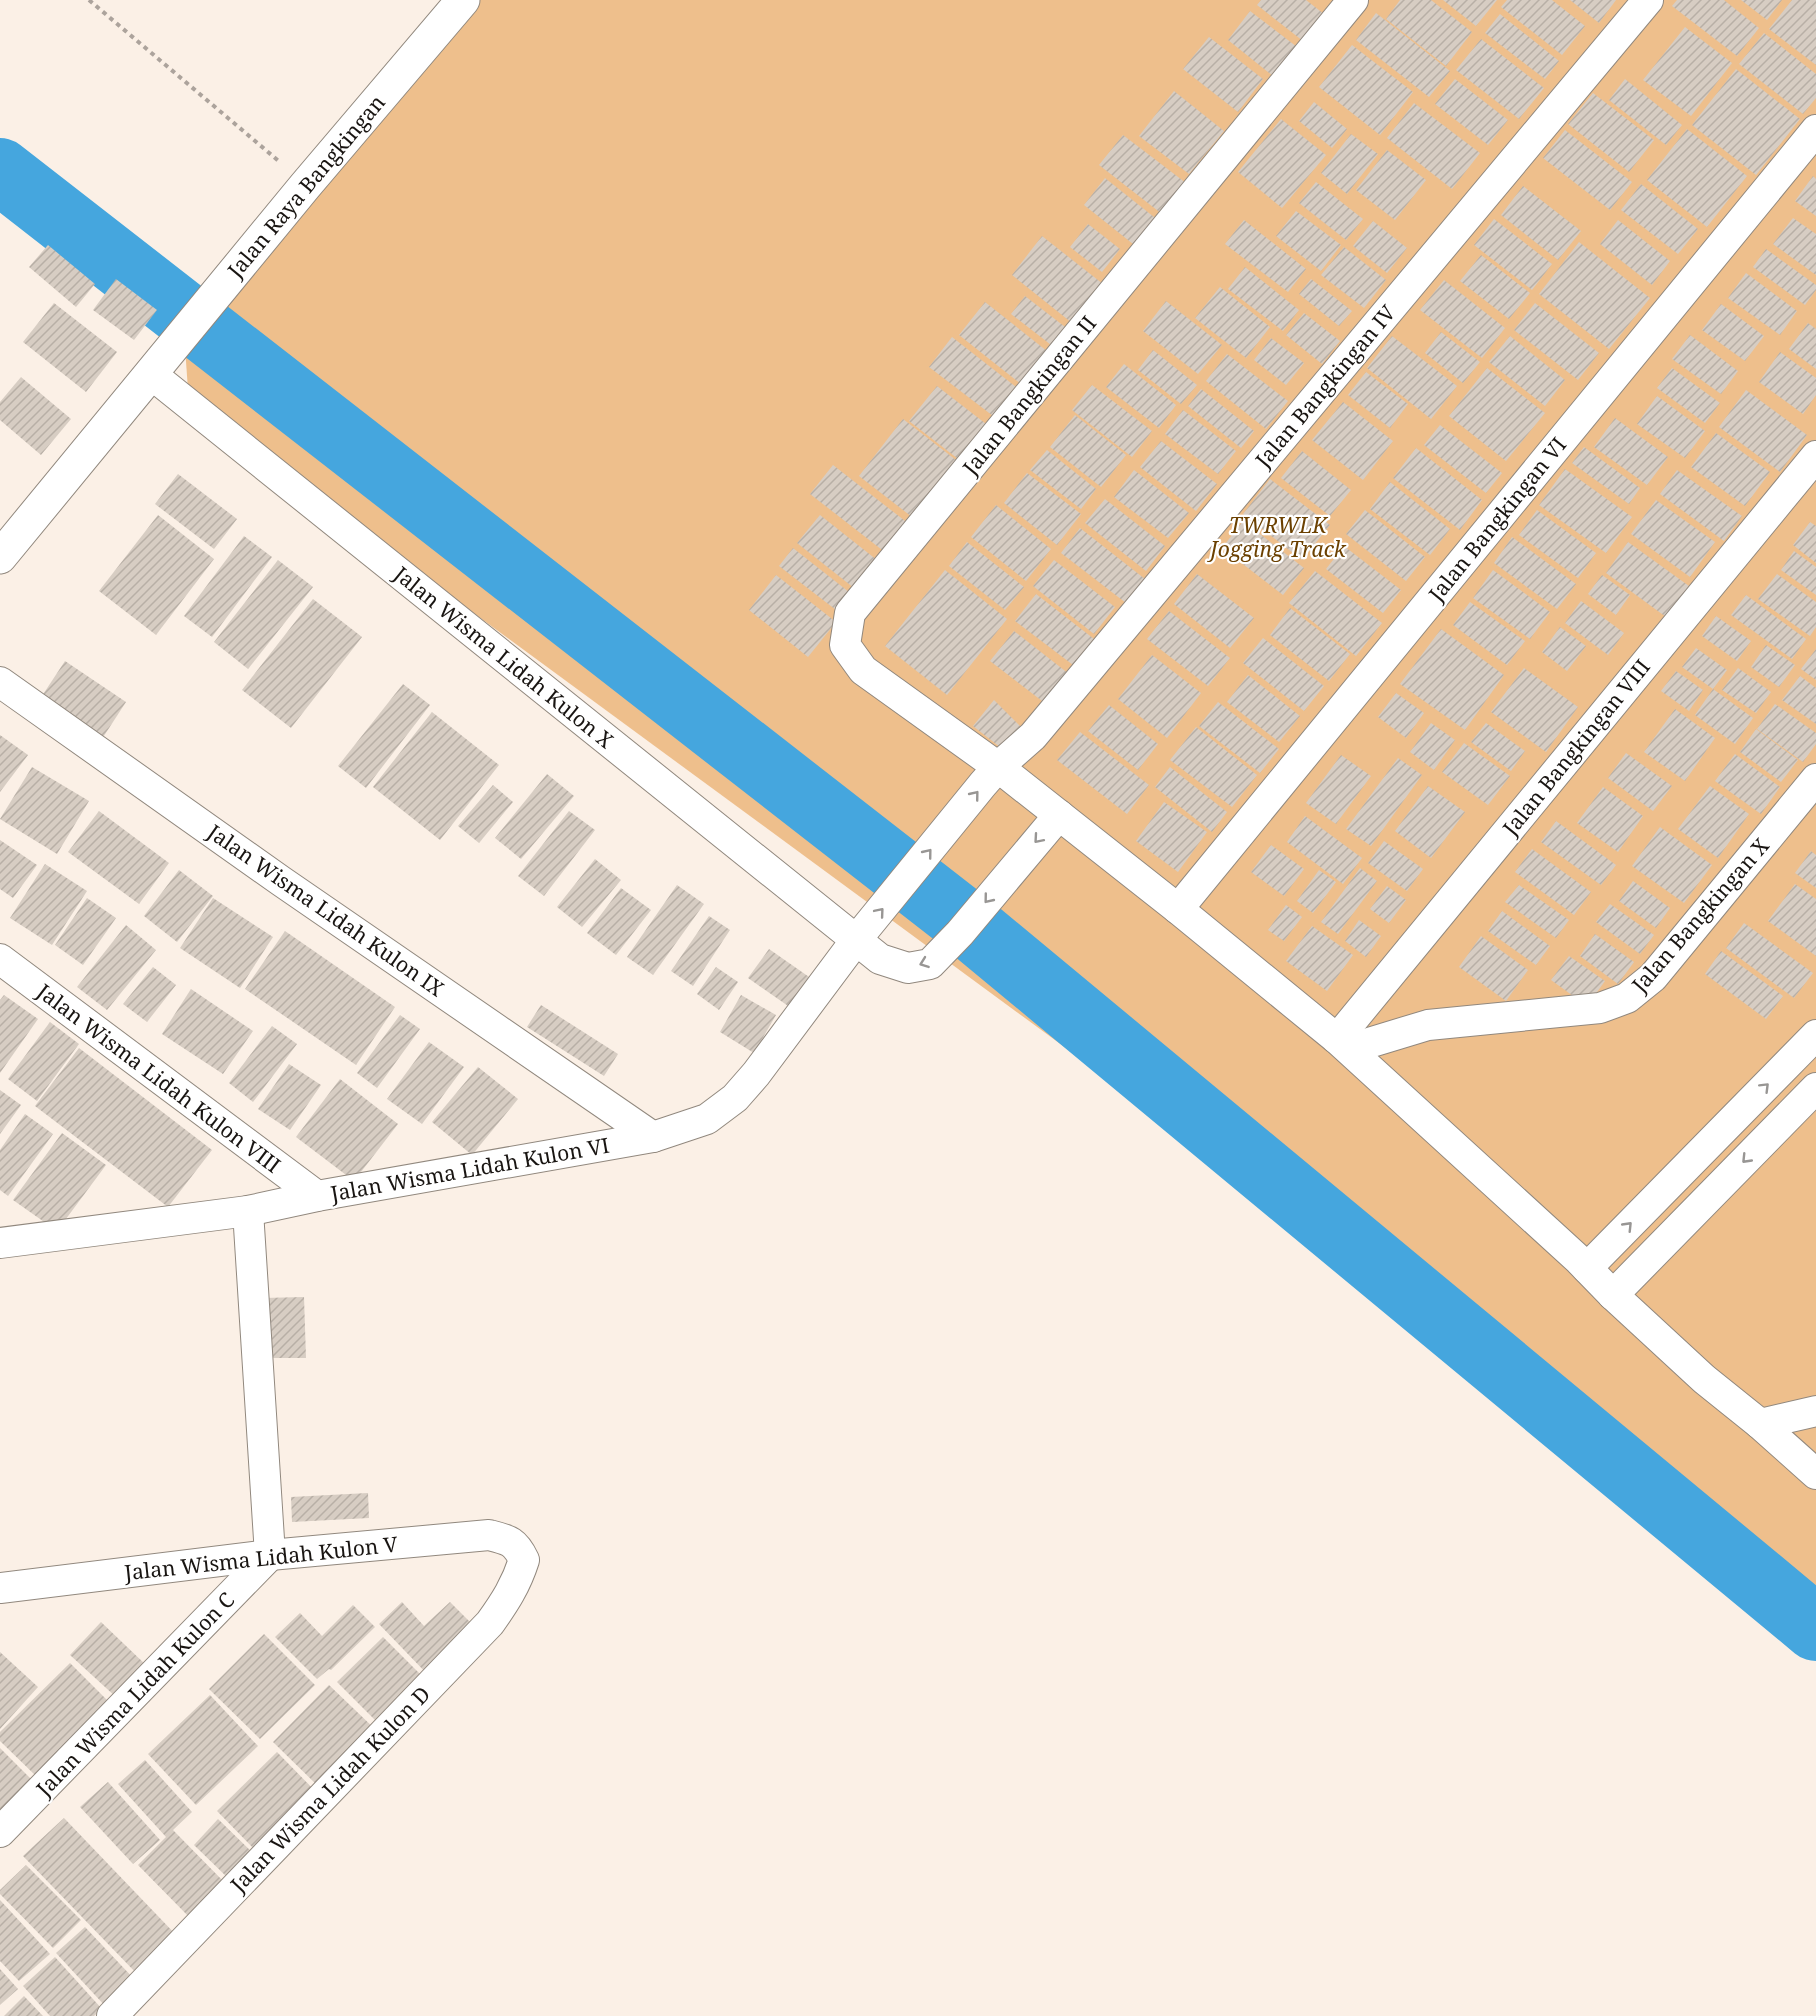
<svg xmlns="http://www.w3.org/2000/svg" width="1816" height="2016" font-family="'Noto Serif',serif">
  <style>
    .park { fill: #eebf8c }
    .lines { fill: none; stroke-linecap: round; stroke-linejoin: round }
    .river { stroke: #45a6de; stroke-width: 66 }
    .building { fill: url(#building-hatch) }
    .street-casing { stroke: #91887e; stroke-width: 32 }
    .secondary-casing { stroke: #91887e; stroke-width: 35 }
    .path { stroke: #aca39c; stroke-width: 4; stroke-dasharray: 4.5 4.5; stroke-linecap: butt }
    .street { stroke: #fff; stroke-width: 30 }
    .secondary { stroke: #fff; stroke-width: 33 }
    .oneway { stroke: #989694 }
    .labels { text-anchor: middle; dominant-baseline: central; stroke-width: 4.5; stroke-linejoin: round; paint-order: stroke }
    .street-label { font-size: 21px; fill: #191512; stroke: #fff }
    .park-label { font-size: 21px; font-style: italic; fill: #6b4000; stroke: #fff }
  </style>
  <defs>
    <pattern id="building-hatch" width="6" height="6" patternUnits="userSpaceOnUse" patternTransform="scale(1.5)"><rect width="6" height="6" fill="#d7cdc3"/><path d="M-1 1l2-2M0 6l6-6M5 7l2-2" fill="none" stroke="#b8afa6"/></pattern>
  </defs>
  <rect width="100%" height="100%" fill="#fbf0e6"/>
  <!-- park -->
  <polygon class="park" points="464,0 1816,0 1816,1599 189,404 184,333"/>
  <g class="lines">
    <!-- river -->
    <polyline class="river" points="0,171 960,918 1816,1628"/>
  </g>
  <!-- building -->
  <g class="building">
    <polygon points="1261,0 1306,0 1324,14 1303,41 1257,5"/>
    <polygon points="1400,0 1431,0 1472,32 1446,66 1386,19"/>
    <polygon points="1443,0 1497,0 1476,26"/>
    <polygon points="1507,0 1552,0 1585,26 1562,55 1501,7"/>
    <polygon points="1570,0 1616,0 1599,23"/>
    <polygon points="1677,0 1724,0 1759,28 1737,56 1672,6"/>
    <polygon points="1741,0 1782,0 1767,20"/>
    <polygon points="1792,0 1816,0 1816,65 1769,29"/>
    <polygon points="1250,11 1301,50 1278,80 1228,40"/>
    <polygon points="1376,13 1450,71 1429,97 1356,40"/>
    <polygon points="1500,14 1559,61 1545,79 1485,33"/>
    <polygon points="1685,27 1732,63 1691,116 1643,80"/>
    <polygon points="1764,33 1816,74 1816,98 1803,114 1739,64"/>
    <polygon points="1209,37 1263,79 1238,112 1183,69"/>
    <polygon points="1481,39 1544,88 1519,119 1456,70"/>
    <polygon points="1352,45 1413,92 1380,135 1319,87"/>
    <polygon points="1736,69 1800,119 1756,175 1692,125"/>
    <polygon points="1455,79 1508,120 1488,145 1435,104"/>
    <polygon points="1625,79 1682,125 1666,145 1609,100"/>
    <polygon points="1174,91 1224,131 1189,174 1139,136"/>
    <polygon points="1593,93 1654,140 1629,172 1568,124"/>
    <polygon points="1314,102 1347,129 1332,148 1299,121"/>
    <polygon points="1414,103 1480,153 1452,189 1387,138"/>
    <polygon points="1281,119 1326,155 1282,208 1238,172"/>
    <polygon points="1687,129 1747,176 1707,227 1647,180"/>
    <polygon points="1565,130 1632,182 1610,210 1543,158"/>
    <polygon points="1351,134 1378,154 1347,194 1321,173"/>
    <polygon points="1123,135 1186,183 1162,214 1099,165"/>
    <polygon points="1387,150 1426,180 1395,220 1356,190"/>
    <polygon points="1813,176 1816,179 1816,216 1795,201"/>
    <polygon points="1105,178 1159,221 1138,248 1084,205"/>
    <polygon points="1316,182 1363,219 1346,240 1299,203"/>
    <polygon points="1641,184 1698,229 1678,254 1621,210"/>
    <polygon points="1523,186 1581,231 1558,260 1501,215"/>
    <polygon points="1296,211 1341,245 1321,271 1276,236"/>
    <polygon points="1793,218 1816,234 1816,275 1773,244"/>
    <polygon points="1494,219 1552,264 1532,290 1474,245"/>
    <polygon points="1244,220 1306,269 1288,292 1225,244"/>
    <polygon points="1618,220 1670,261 1652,285 1600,244"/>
    <polygon points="1373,221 1407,248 1387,273 1353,246"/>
    <polygon points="1088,224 1120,249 1102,272 1070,247"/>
    <polygon points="1042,236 1103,284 1072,323 1012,275"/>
    <polygon points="1579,242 1650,298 1609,349 1539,294"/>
    <polygon points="48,245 95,284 76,307 29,267"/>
    <polygon points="1344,247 1386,280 1364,308 1321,275"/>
    <polygon points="1766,249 1816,285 1816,290 1805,305 1753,267"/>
    <polygon points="1481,255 1530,293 1509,319 1460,281"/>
    <polygon points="1245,267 1299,310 1283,331 1228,289"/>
    <polygon points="1746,273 1797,311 1780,335 1728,298"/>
    <polygon points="116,279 157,310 134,340 93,310"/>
    <polygon points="1311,279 1352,311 1339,326 1299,294"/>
    <polygon points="1444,280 1505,328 1482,358 1420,310"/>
    <polygon points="1220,287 1270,327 1246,358 1195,318"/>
    <polygon points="1025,296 1069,330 1055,348 1011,314"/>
    <polygon points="1166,301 1222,345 1198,374 1143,331"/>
    <polygon points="985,302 1052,355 1026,388 959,335"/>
    <polygon points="54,303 117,352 86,392 23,342"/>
    <polygon points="1535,303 1599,353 1578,380 1514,330"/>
    <polygon points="1721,304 1764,336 1745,361 1702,330"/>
    <polygon points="1304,313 1340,341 1322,364 1286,335"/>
    <polygon points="1808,323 1816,329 1816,369 1789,349"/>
    <polygon points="1441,332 1480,362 1463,383 1425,353"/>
    <polygon points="1690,335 1738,371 1721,394 1672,359"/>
    <polygon points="1392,336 1457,386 1431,419 1367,368"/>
    <polygon points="1510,336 1565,380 1545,406 1489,362"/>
    <polygon points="952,337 1020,390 997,419 929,367"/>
    <polygon points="1271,338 1304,363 1286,385 1254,360"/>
    <polygon points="1153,350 1197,385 1181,404 1138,370"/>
    <polygon points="1780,352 1816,378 1816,395 1803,414 1759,382"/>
    <polygon points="1227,354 1288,401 1266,429 1206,381"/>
    <polygon points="1124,364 1176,405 1159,428 1106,387"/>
    <polygon points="1487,368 1545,413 1506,461 1449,416"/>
    <polygon points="1672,368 1720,403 1705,423 1657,388"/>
    <polygon points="1366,372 1408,404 1390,428 1348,395"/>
    <polygon points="21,377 71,419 41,455 0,420 0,402"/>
    <polygon points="1092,385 1152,431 1132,457 1072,410"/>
    <polygon points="937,386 990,427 962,462 909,421"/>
    <polygon points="1201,389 1254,431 1241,448 1188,406"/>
    <polygon points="1746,390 1807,435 1780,472 1719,427"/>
    <polygon points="1657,396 1705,431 1685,458 1637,424"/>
    <polygon points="1343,402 1393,441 1363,480 1312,440"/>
    <polygon points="1183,410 1236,451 1218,474 1165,434"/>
    <polygon points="1075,415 1126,455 1101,487 1050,447"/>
    <polygon points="1615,418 1668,457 1647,485 1594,447"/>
    <polygon points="903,419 956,460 912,517 859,476"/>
    <polygon points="1440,425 1502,473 1486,493 1424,445"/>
    <polygon points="1716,433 1770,472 1745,506 1691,467"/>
    <polygon points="1161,441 1217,484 1196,511 1140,467"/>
    <polygon points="1584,447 1640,488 1629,504 1572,463"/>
    <polygon points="1416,448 1482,500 1460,530 1393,478"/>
    <polygon points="1047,450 1096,489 1081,509 1030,470"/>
    <polygon points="1302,451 1351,490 1330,516 1281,478"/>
    <polygon points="833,465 909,524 886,553 810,494"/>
    <polygon points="1565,469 1632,517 1606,553 1539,505"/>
    <polygon points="1134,470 1189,513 1168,538 1114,497"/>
    <polygon points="1677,470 1742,516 1724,541 1660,494"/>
    <polygon points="1027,473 1081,514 1057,545 1004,503"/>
    <polygon points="178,474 237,519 214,549 155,504"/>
    <polygon points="1270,479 1330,525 1302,560 1243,514"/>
    <polygon points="1390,482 1450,529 1430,555 1370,509"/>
    <polygon points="1105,499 1165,546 1146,571 1085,523"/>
    <polygon points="1656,500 1715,542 1690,577 1631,534"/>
    <polygon points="996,505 1051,549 1026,581 971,537"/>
    <polygon points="1365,510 1425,557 1406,581 1346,534"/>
    <polygon points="1537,510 1596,553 1578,578 1519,535"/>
    <polygon points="158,515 214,559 156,635 99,591"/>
    <polygon points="820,515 882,564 859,592 797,543"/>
    <polygon points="1243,521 1304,568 1283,595 1222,548"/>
    <polygon points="1810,522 1816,526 1816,563 1793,545"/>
    <polygon points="1080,528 1145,579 1126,603 1061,553"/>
    <polygon points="244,536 272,557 212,637 184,616"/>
    <polygon points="1512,537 1576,584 1557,609 1494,563"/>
    <polygon points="967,542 1024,587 1005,610 949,566"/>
    <polygon points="1628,542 1689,586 1666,617 1606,573"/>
    <polygon points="1344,546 1401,590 1383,613 1326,569"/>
    <polygon points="793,548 849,592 836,610 779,566"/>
    <polygon points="1794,551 1816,567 1816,595 1781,570"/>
    <polygon points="278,560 313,587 248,669 214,642"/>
    <polygon points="1054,560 1115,607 1094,634 1033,586"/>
    <polygon points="945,570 1007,619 947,695 885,646"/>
    <polygon points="1493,570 1550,612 1530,639 1473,598"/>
    <polygon points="1315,571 1382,623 1356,656 1289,603"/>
    <polygon points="1197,574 1254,618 1230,648 1174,604"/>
    <polygon points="1777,574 1816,602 1816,627 1810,636 1758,599"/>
    <polygon points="776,575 836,622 808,657 749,610"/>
    <polygon points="1602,575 1630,595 1616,615 1588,594"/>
    <polygon points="1036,594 1098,642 1077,668 1015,621"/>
    <polygon points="1746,595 1806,639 1792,659 1731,615"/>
    <polygon points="313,599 362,637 291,728 242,690"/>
    <polygon points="1581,601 1624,633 1608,655 1565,623"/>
    <polygon points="1470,602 1525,641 1507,665 1453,625"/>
    <polygon points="1290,608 1350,654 1329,681 1270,635"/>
    <polygon points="1169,611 1230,658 1208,686 1147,639"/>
    <polygon points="1716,616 1751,641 1737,661 1702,636"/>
    <polygon points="1560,627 1586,646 1567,671 1542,652"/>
    <polygon points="1441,629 1504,675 1465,730 1400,684"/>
    <polygon points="1014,631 1069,674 1046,704 990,661"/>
    <polygon points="1263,638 1324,686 1304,711 1243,663"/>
    <polygon points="1766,645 1795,665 1779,687 1751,667"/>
    <polygon points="1696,648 1727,670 1713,689 1682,667"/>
    <polygon points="1816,649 1816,680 1801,669"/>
    <polygon points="1152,655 1201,693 1167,738 1118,699"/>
    <polygon points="65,661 126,702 98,745 36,705"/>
    <polygon points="1524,668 1578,707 1546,752 1491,712"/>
    <polygon points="1738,668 1771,692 1756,713 1722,690"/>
    <polygon points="1676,671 1703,690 1689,711 1661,691"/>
    <polygon points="1248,675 1300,716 1279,742 1227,702"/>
    <polygon points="1800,676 1816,688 1816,724 1782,700"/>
    <polygon points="403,684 430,705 366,788 338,766"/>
    <polygon points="1713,689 1753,718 1735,744 1695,715"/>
    <polygon points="1396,693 1424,713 1406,738 1378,717"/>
    <polygon points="994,700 1026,732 1005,751 973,726"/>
    <polygon points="1218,702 1279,749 1260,773 1199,726"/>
    <polygon points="1775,704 1816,733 1816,744 1803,762 1757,729"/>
    <polygon points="1109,705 1158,744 1138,770 1088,731"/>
    <polygon points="1675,709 1715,738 1685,781 1644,752"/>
    <polygon points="432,712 499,765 440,840 373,787"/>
    <polygon points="1431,723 1455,740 1434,770 1410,752"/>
    <polygon points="1486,723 1525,751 1511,771 1471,742"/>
    <polygon points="1196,727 1257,775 1232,807 1170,760"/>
    <polygon points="1756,729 1798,760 1781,782 1740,752"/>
    <polygon points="1080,732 1149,785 1127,814 1057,760"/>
    <polygon points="0,735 28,755 0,792"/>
    <polygon points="1464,743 1510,776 1488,805 1442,772"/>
    <polygon points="1626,753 1672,786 1653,811 1608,778"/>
    <polygon points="1735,754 1780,787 1761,814 1715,781"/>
    <polygon points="1341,755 1371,776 1336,824 1306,803"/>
    <polygon points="1398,758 1422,775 1371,846 1346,829"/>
    <polygon points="32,767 89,801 57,854 0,819"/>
    <polygon points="1170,767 1227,812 1212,832 1155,787"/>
    <polygon points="547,774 574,796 521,859 495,838"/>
    <polygon points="493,785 513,802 479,843 458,826"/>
    <polygon points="1428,786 1465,812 1431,858 1395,831"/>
    <polygon points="1710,786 1749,814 1718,858 1678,829"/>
    <polygon points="1603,787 1643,816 1618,852 1577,823"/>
    <polygon points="1164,802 1207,832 1178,872 1136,841"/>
    <polygon points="99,811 169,863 139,904 68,852"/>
    <polygon points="569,811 595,830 544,896 518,876"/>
    <polygon points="1305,816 1362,858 1343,884 1287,842"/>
    <polygon points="1556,821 1616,865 1601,885 1541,842"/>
    <polygon points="1660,827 1712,865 1684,903 1632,866"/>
    <polygon points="0,840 37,865 13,898 0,889"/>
    <polygon points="1384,841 1423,869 1407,891 1368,863"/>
    <polygon points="1271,845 1304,869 1284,896 1251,872"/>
    <polygon points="1532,849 1591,892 1574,915 1515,872"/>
    <polygon points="1811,851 1816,855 1816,888 1795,873"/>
    <polygon points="595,859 621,880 582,927 557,907"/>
    <polygon points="45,864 87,891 52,945 10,918"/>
    <polygon points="1360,868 1377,881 1338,934 1321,922"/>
    <polygon points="179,870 213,896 177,942 144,916"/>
    <polygon points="1319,870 1336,882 1313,913 1297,901"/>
    <polygon points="1633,881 1670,908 1656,928 1619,901"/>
    <polygon points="1795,884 1816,899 1816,956 1768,921"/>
    <polygon points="677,885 704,904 653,975 627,957"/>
    <polygon points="1519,885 1569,920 1556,938 1505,902"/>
    <polygon points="1387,886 1406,900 1389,923 1370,909"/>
    <polygon points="621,888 651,910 616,955 587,933"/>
    <polygon points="87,898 116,918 83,965 55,945"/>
    <polygon points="213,898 273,937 240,988 180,948"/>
    <polygon points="1610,904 1654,935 1640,954 1596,922"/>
    <polygon points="1286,905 1302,917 1284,941 1268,930"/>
    <polygon points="1502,911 1550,946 1536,965 1488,931"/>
    <polygon points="709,916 730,930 693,986 671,971"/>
    <polygon points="1359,920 1381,936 1366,957 1345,941"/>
    <polygon points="1744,923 1813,973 1794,998 1726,948"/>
    <polygon points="126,925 156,950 107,1010 77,987"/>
    <polygon points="1312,926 1353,955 1327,991 1286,961"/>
    <polygon points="285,931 395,1007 356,1065 245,989"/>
    <polygon points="1595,934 1634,962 1618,984 1580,956"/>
    <polygon points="1481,936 1528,970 1506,1001 1459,967"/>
    <polygon points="769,949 812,979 791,1008 748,978"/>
    <polygon points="1721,951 1783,996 1766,1019 1705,974"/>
    <polygon points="1569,956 1605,981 1587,1006 1551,980"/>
    <polygon points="153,967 176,985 147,1022 123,1004"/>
    <polygon points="716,967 738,982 719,1010 697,994"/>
    <polygon points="191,989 253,1031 223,1074 162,1034"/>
    <polygon points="4,995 38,1019 0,1073 0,1000"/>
    <polygon points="741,995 776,1015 754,1053 720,1032"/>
    <polygon points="541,1005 618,1054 604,1076 527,1027"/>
    <polygon points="400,1015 420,1029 377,1088 357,1073"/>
    <polygon points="50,1022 79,1044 37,1101 8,1079"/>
    <polygon points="272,1026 297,1044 253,1102 229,1083"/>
    <polygon points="429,1042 464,1067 422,1124 387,1099"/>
    <polygon points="79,1048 212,1150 168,1207 35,1106"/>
    <polygon points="289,1064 321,1085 290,1130 258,1109"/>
    <polygon points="478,1067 518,1099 472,1155 432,1122"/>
    <polygon points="340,1079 398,1124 354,1181 296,1137"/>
    <polygon points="0,1090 21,1105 0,1134"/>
    <polygon points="25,1114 53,1134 8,1196 0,1190 0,1150"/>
    <polygon points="62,1133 106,1165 57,1231 13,1200"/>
    <polygon points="304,1297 306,1358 265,1358 263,1298"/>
    <polygon points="368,1493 369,1518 292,1522 291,1497"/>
    <polygon points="402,1602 424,1626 450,1602 478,1630 430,1677 379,1624"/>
    <polygon points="353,1605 375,1627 331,1670 329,1669 317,1679 275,1637 300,1613 322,1636"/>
    <polygon points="101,1622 147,1666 117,1698 70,1655"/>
    <polygon points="264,1634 315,1685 260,1739 209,1689"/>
    <polygon points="383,1637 426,1680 380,1725 337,1682"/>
    <polygon points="0,1652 38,1687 0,1729"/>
    <polygon points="70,1663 111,1704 37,1777 0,1741 0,1732"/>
    <polygon points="329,1685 378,1732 322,1790 273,1742"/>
    <polygon points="210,1695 258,1746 196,1805 148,1754"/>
    <polygon points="0,1748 37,1785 0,1822"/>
    <polygon points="277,1752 321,1797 261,1856 217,1811"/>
    <polygon points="145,1760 192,1812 173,1830 227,1885 192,1920 138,1865 166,1837 118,1784"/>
    <polygon points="108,1782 160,1840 133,1864 80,1807"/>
    <polygon points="64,1818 179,1938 139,1976 23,1856"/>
    <polygon points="218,1819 256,1856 231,1881 194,1845"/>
    <polygon points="26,1865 81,1920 53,1948 0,1894 0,1890"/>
    <polygon points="0,1900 50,1954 19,1981 0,1961"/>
    <polygon points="85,1927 136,1981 107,2008 56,1953"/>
    <polygon points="55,1957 102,2009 94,2016 50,2016 23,1986"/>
    <polygon points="0,1969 18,1989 0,2005"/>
    <polygon points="24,1996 43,2016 4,2016"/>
  </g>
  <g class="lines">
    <defs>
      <g id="street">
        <polyline points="1353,0 850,613 845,645 863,670 998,767 1178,909 1337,1039 1579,1260 1613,1295 1704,1379 1760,1424 1816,1411"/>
        <polyline points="151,374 880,959 908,968 930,964 960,933 1059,815"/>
        <polyline points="0,682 281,881 653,1137"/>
        <polyline points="1178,909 1816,130"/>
        <polyline points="0,959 317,1196"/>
        <polyline points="1337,1039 1816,456"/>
        <polyline points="1349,1049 1428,1025 1600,1008 1627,998 1653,977 1816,779"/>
        <polyline points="0,1243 248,1211 317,1196 653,1137 707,1119 735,1098 756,1074 856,940 983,784 998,767 1033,736 1648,0"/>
        <polyline points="1587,1268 1816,1035"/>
        <polyline points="1613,1295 1816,1088"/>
        <polyline points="1760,1424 1816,1474"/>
        <path d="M0,1588l270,-33 219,-20c20,5 26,6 35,25 -8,25 -19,42 -34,63l-378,393"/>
        <polyline points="0,1832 270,1555 248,1211"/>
      </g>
      <polyline id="secondary" points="0,557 305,186 463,0"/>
    </defs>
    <!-- street casing -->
    <use href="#street" class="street-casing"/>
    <!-- secondary casing -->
    <use href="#secondary" class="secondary-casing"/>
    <!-- path -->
    <polyline class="path" points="89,0 281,163"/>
    <!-- street -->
    <use href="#street" class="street"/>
    <!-- secondary -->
    <use href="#secondary" class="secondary"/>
  </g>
  <!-- one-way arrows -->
  <defs><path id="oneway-chevron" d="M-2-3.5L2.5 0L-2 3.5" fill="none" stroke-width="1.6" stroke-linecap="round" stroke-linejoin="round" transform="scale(1.5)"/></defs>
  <g class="oneway">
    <use href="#oneway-chevron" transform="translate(975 795) rotate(-51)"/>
    <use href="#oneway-chevron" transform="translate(1038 839) rotate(131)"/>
    <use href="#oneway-chevron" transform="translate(928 853) rotate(-51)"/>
    <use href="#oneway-chevron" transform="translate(988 899) rotate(129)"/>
    <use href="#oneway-chevron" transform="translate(880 912) rotate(-50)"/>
    <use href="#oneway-chevron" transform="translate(924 963) rotate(160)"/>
    <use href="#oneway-chevron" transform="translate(1765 1087) rotate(-45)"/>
    <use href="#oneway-chevron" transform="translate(1746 1159) rotate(134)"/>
    <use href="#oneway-chevron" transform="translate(1628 1226) rotate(-46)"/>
  </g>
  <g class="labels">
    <!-- street labels -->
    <g class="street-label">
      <text transform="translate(306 186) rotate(-50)">Jalan Raya Bangkingan</text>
      <text transform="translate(1325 386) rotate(-50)">Jalan Bangkingan IV</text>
      <text transform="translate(1029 395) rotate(-51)">Jalan Bangkingan II</text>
      <text transform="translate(1497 519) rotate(-51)">Jalan Bangkingan VI</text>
      <text transform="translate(504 657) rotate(39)">Jalan Wisma Lidah Kulon X</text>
      <text transform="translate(1576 747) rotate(-51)">Jalan Bangkingan VIII</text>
      <text transform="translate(326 910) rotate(35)">Jalan Wisma Lidah Kulon IX</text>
      <text transform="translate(1700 915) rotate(-49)">Jalan Bangkingan X</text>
      <text transform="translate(159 1078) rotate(37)">Jalan Wisma Lidah Kulon VIII</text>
      <text transform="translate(470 1169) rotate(-10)">Jalan Wisma Lidah Kulon VI</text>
      <text transform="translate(261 1558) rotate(-6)">Jalan Wisma Lidah Kulon V</text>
      <text transform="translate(135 1694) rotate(-46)">Jalan Wisma Lidah Kulon C</text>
      <text transform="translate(330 1789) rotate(-46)">Jalan Wisma Lidah Kulon D</text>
    </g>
    <!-- park labels -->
    <g class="park-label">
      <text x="1278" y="525">TWRWLK<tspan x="1278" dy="24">Jogging Track</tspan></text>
    </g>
  </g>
</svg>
